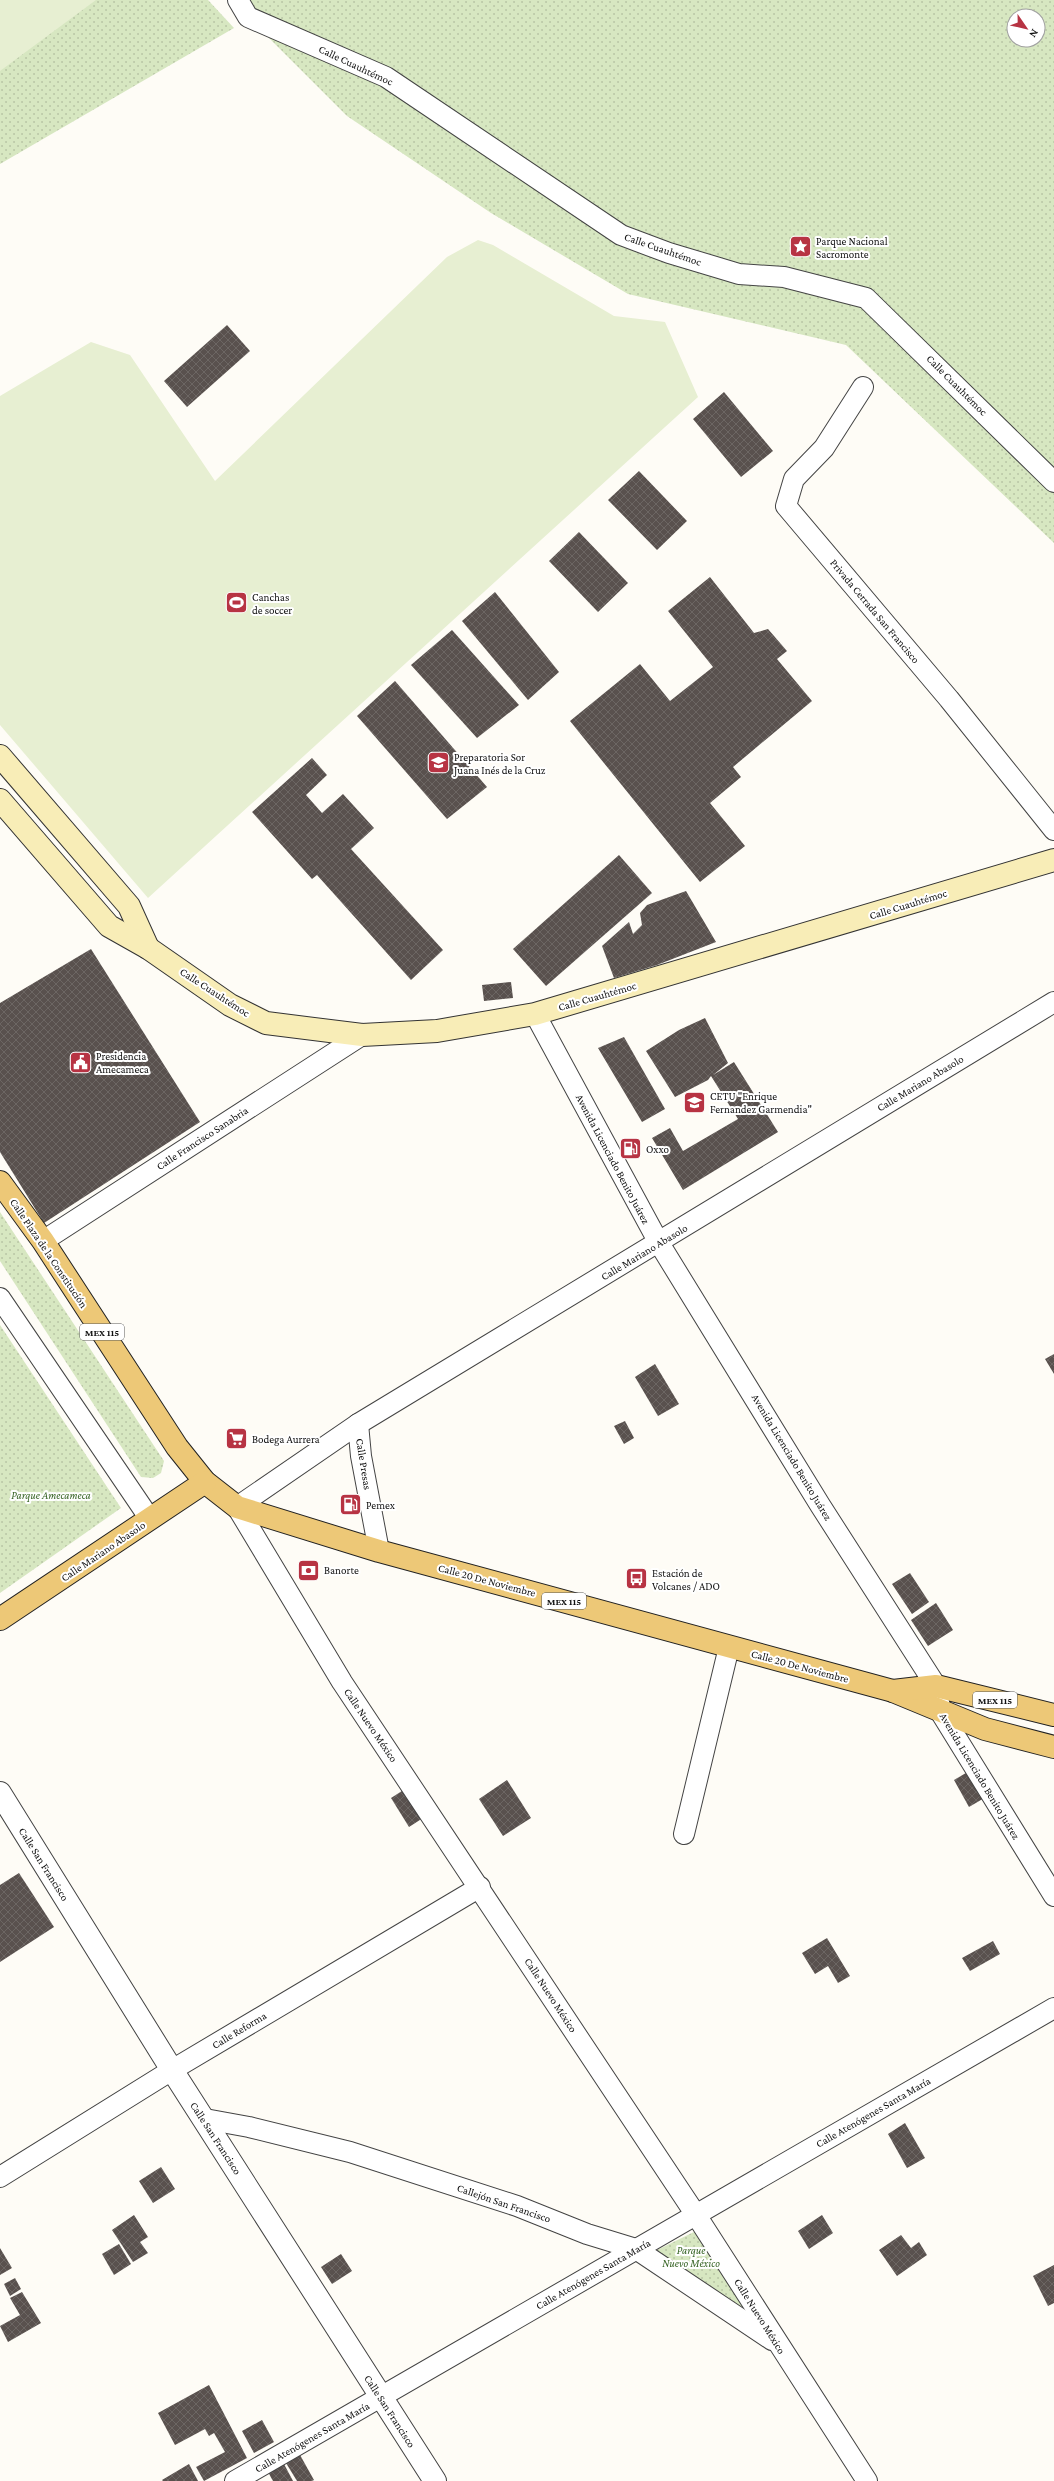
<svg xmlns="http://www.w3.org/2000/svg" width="1054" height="2481" font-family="'Crimson Pro',serif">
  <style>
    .park { fill: url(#park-dots); fill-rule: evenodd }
    .pitch { fill: #e7efd2 }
    .building { fill: url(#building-cross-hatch) }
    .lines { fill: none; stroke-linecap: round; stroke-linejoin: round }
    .minor-casing { stroke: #444; stroke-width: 22 }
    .tertiary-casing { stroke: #444; stroke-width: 24 }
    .secondary-casing { stroke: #333; stroke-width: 24 }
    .primary-casing { stroke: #222; stroke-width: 24 }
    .minor { stroke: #fff; stroke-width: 20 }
    .tertiary { stroke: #fff; stroke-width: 22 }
    .secondary { stroke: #f8edb7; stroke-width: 22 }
    .primary { stroke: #edc877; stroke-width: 22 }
    .labels { text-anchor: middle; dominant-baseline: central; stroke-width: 4; stroke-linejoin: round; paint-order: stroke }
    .shield { fill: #fff; stroke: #585858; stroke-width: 1 }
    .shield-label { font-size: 10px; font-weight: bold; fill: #111 }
    .street-label { font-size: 11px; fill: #111; stroke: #fff }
    .poi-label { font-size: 11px; fill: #111; stroke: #fff; text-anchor: start }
    .park-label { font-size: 11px; font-style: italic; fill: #376425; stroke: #fff }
  </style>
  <defs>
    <pattern id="park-dots" width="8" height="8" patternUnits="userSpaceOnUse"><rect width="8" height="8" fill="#d7e7c1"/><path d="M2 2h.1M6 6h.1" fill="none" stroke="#b8c5a5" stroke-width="1.8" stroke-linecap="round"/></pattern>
    <pattern id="building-cross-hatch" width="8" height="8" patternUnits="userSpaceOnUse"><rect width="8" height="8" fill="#59514e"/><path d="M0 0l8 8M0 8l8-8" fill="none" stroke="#6c6663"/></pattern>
  </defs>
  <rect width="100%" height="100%" fill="#fefcf6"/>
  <!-- park -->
  <g class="park">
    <polygon points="0,0 208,0 234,28 0,164"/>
    <path d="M231,0h823v543l-208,-198 -218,-51 -137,-81 -144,-97zM1014,16h24v24h-24z"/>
    <polygon points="0,1212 164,1461 161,1473 153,1478 141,1477 0,1261"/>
    <polygon points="0,1325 121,1508 0,1593"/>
    <polygon points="698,2230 768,2332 651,2253"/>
  </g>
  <!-- pitch -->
  <g class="pitch">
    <polygon points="0,0 96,0 0,71"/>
    <polygon points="478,240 493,245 614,316 665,322 698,397 148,898 0,725 0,396 91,342 130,355 215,481 447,257"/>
  </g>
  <!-- building -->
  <g class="building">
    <polygon points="227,325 250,351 187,407 164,381"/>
    <polygon points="724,392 773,451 741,477 693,419"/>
    <polygon points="639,471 687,521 657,550 608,500"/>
    <polygon points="579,532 628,583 598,612 549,561"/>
    <polygon points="710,577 754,633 768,629 787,651 777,659 812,701 733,767 741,777 710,803 745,846 700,882 570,721 640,664 670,701 713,667 668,611"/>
    <polygon points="495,592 559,672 528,700 462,621"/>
    <polygon points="452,630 519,705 477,738 411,665"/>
    <polygon points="395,681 487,787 447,819 357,716"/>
    <polygon points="312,758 327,775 306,795 322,813 343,794 374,828 351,849 443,950 411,980 317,875 312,879 252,812"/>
    <polygon points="619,855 652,893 546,986 513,949"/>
    <polygon points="686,891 716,942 657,965 614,978 602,946 629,922 633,934 642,925 640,913 647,905"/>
    <polygon points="91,949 200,1122 44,1223 0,1152 0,1003"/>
    <polygon points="511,982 513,998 484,1001 482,985"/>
    <polygon points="705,1018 728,1063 713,1075 734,1062 778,1132 683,1190 652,1138 670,1128 683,1151 738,1119 711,1076 708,1080 675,1097 646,1051 679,1030"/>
    <polygon points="624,1037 665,1109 642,1122 598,1048"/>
    <polygon points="1054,1354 1054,1374 1045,1359"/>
    <polygon points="655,1364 679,1404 658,1416 635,1377"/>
    <polygon points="625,1421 634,1438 624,1444 614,1426"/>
    <polygon points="910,1573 929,1602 912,1614 892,1584"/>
    <polygon points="936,1603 953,1630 928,1646 911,1620"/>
    <polygon points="971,1770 986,1797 969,1807 954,1780"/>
    <polygon points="507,1780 531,1818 503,1836 479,1799"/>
    <polygon points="405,1789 423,1818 409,1827 391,1798"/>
    <polygon points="19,1873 54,1927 0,1962 0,1885"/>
    <polygon points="827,1938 850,1976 838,1983 828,1966 815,1974 802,1953"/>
    <polygon points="993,1941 1000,1954 970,1971 962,1958"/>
    <polygon points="905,2123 925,2158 907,2168 888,2134"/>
    <polygon points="161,2167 175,2189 153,2203 139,2181"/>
    <polygon points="134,2215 148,2237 140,2242 148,2253 133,2262 112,2230"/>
    <polygon points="822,2215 833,2233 809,2249 798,2231"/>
    <polygon points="901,2235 911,2248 919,2242 927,2255 897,2276 879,2250"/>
    <polygon points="119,2244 131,2264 114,2275 102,2254"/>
    <polygon points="0,2248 12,2268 0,2275"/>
    <polygon points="341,2254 352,2271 332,2284 321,2267"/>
    <polygon points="1054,2265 1054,2303 1048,2306 1033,2276"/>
    <polygon points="15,2278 21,2289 10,2296 4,2284"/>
    <polygon points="22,2292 41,2323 8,2342 0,2326 20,2315 10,2298"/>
    <polygon points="209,2385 247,2458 204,2481 196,2467 225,2452 214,2433 209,2436 205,2429 175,2445 158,2413"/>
    <polygon points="262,2420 274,2442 254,2453 242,2431"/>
    <polygon points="300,2455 314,2480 312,2481 297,2481 286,2463"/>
    <polygon points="189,2464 198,2481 163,2481 162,2480"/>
    <polygon points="284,2464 293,2481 273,2481 268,2472"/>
  </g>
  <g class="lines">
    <defs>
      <g id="minor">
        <polyline points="238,0 248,17 386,77 621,235 669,253 739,274 784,277 866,298 1054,482"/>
        <polyline points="863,387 824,448 794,479 786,506 949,699 1054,830"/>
        <polyline points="535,1014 659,1243 820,1505 936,1686 941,1713 1054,1896"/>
        <polyline points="43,1241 362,1035"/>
        <polyline points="0,1298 150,1519"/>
        <polyline points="358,1424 361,1456 379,1551"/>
        <polyline points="684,1834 729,1647"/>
        <polyline points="205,2119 249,2127 350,2152 517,2206 587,2234 636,2249 772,2340"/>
        <polyline points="0,2177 172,2070 480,1887"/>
        <polyline points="235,2481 1054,2008"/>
        <polyline points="867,2481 696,2215 342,1682 237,1507 358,1424 1054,1002"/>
      </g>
      <polyline id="tertiary" points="0,1793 172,2070 435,2481"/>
      <g id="secondary">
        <polyline points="0,756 129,906 148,948"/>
        <polyline points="0,800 109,926 148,948 230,1005 266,1023 362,1035 437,1031 535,1014 1054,860"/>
      </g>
      <g id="primary">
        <polyline points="0,1182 43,1241 177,1447 205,1482 237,1507 379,1551 893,1691 985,1729 1054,1747"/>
        <polyline points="0,1619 205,1482"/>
        <polyline points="893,1691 936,1686 1054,1715"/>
      </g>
    </defs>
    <!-- minor casing -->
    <use href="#minor" class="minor-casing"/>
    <!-- tertiary casing -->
    <use href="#tertiary" class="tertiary-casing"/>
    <!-- secondary casing -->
    <use href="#secondary" class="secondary-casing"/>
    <!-- primary casing -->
    <use href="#primary" class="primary-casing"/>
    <!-- minor -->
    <use href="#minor" class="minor"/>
    <!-- tertiary -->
    <use href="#tertiary" class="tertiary"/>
    <!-- secondary -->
    <use href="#secondary" class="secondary"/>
    <!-- primary -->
    <use href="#primary" class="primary"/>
  </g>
  <!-- icons -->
  <defs>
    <symbol id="sight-square" viewBox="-11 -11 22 22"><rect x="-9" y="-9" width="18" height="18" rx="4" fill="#b73343" stroke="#fff"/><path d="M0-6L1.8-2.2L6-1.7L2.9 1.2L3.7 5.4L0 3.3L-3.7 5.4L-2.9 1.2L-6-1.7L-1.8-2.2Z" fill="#fff"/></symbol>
    <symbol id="stadium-square" viewBox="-11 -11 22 22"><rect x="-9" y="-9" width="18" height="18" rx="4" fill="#b73343" stroke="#fff"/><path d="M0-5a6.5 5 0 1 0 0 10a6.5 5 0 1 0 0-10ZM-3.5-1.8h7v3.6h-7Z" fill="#fff"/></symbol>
    <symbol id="school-square" viewBox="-11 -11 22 22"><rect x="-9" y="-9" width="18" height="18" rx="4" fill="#b73343" stroke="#fff"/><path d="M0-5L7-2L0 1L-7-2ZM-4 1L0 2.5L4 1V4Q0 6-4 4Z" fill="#fff"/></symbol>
    <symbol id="civic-square" viewBox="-11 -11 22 22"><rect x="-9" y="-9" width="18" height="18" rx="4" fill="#b73343" stroke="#fff"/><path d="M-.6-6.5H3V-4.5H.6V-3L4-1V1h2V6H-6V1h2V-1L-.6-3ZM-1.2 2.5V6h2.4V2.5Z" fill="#fff"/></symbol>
    <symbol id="university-square" viewBox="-11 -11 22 22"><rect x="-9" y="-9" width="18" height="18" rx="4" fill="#b73343" stroke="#fff"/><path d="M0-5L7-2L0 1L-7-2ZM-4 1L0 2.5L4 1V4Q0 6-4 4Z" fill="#fff"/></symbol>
    <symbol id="fuel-square" viewBox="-11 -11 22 22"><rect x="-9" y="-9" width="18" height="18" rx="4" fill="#b73343" stroke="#fff"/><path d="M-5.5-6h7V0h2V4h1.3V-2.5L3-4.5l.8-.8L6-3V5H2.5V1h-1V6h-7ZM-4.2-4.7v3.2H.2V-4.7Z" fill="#fff"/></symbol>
    <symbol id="supermarket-square" viewBox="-11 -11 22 22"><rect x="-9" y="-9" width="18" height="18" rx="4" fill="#b73343" stroke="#fff"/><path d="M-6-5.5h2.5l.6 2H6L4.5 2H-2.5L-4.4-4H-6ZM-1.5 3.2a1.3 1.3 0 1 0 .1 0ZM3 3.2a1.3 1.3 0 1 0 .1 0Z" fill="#fff"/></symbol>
    <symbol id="bank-square" viewBox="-11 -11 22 22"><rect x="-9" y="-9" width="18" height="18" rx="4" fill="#b73343" stroke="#fff"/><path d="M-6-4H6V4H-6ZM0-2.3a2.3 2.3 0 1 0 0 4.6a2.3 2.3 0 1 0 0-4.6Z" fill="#fff"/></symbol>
    <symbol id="bus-square" viewBox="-11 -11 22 22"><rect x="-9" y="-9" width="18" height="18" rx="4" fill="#b73343" stroke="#fff"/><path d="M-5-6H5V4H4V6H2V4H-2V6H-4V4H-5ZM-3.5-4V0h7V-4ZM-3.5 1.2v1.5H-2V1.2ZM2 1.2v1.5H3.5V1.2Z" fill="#fff"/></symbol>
  </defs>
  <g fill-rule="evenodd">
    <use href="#sight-square" x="788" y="234" width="25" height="25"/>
    <use href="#stadium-square" x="224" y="590" width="25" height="25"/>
    <use href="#school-square" x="426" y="750" width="25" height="25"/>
    <use href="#civic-square" x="68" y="1050" width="25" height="25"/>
    <use href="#university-square" x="682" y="1090" width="25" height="25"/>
    <use href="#fuel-square" x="618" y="1136" width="25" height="25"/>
    <use href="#supermarket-square" x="224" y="1426" width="25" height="25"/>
    <use href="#fuel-square" x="338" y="1492" width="25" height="25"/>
    <use href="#bank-square" x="296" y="1558" width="25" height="25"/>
    <use href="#bus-square" x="624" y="1566" width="25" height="25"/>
  </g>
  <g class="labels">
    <!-- shield labels -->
    <g class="shield">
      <rect x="80" y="1324" width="44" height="16" rx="3"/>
      <rect x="542" y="1593" width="44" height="16" rx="3"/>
      <rect x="973" y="1692" width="44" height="16" rx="3"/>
    </g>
    <g class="shield-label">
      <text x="102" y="1332">MEX 115</text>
      <text x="564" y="1601">MEX 115</text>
      <text x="995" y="1700">MEX 115</text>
    </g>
    <!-- street labels -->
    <g class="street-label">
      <text transform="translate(356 65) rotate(25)">Calle Cuauhtémoc</text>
      <text transform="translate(663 249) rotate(19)">Calle Cuauhtémoc</text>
      <text transform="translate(957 385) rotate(45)">Calle Cuauhtémoc</text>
      <text transform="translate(875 611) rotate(50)">Privada Cerrada San Francisco</text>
      <text transform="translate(908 904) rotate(-17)">Calle Cuauhtémoc</text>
      <text transform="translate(215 992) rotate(33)">Calle Cuauhtémoc</text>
      <text transform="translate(597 996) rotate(-16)">Calle Cuauhtémoc</text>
      <text transform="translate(920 1083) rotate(-31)">Calle Mariano Abasolo</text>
      <text transform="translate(202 1138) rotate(-33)">Calle Francisco Sanabria</text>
      <text transform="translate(613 1159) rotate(62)">Avenida Licenciado Benito Juárez</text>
      <text transform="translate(644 1252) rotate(-31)">Calle Mariano Abasolo</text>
      <text transform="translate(49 1253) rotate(56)">Calle Plaza de la Constitución</text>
      <text transform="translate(792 1457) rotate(59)">Avenida Licenciado Benito Juárez</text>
      <text transform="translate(364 1464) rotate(81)">Calle Presas</text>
      <text transform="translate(103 1551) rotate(-34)">Calle Mariano Abasolo</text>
      <text transform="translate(487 1580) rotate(15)">Calle 20 De Noviembre</text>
      <text transform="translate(800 1666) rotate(15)">Calle 20 De Noviembre</text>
      <text transform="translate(371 1725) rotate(56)">Calle Nuevo México</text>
      <text transform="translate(980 1776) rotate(59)">Avenida Licenciado Benito Juárez</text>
      <text transform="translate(44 1864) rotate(58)">Calle San Francisco</text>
      <text transform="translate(551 1995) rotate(57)">Calle Nuevo México</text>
      <text transform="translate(239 2030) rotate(-31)">Calle Reforma</text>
      <text transform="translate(873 2112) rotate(-30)">Calle Atenógenes Santa María</text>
      <text transform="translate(216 2138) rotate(57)">Calle San Francisco</text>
      <text transform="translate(504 2203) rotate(19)">Callejón San Francisco</text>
      <text transform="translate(593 2274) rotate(-30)">Calle Atenógenes Santa María</text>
      <text transform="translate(760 2316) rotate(58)">Calle Nuevo México</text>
      <text transform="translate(390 2411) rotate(57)">Calle San Francisco</text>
      <text transform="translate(312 2437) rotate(-30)">Calle Atenógenes Santa María</text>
    </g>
    <!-- poi labels -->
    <g class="poi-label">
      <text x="816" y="241">Parque Nacional<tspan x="816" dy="13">Sacromonte</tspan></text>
      <text x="252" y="597">Canchas<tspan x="252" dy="13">de soccer</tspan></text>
      <text x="454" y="757">Preparatoria Sor<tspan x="454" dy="13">Juana Inés de la Cruz</tspan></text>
      <text x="96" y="1056">Presidencia<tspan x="96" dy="13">Amecameca</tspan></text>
      <text x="710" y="1096">CETU "Enrique<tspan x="710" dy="13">Fernandez Garmendia"</tspan></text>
      <text x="646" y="1149">Oxxo</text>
      <text x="252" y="1439">Bodega Aurrera</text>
      <text x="366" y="1505">Pemex</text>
      <text x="324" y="1570">Banorte</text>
      <text x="652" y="1573">Estación de<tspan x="652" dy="13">Volcanes / ADO</tspan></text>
    </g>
    <!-- park labels -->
    <g class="park-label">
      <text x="51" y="1495">Parque Amecameca</text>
      <text x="691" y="2250">Parque<tspan x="691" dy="13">Nuevo México</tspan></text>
    </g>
  </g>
  <!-- north arrow -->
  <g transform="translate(1026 28) rotate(124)"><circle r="19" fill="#ffffff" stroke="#a0a0a0"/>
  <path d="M0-3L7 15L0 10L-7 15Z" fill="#b73343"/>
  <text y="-6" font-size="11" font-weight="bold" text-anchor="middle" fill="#111111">N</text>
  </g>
</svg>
